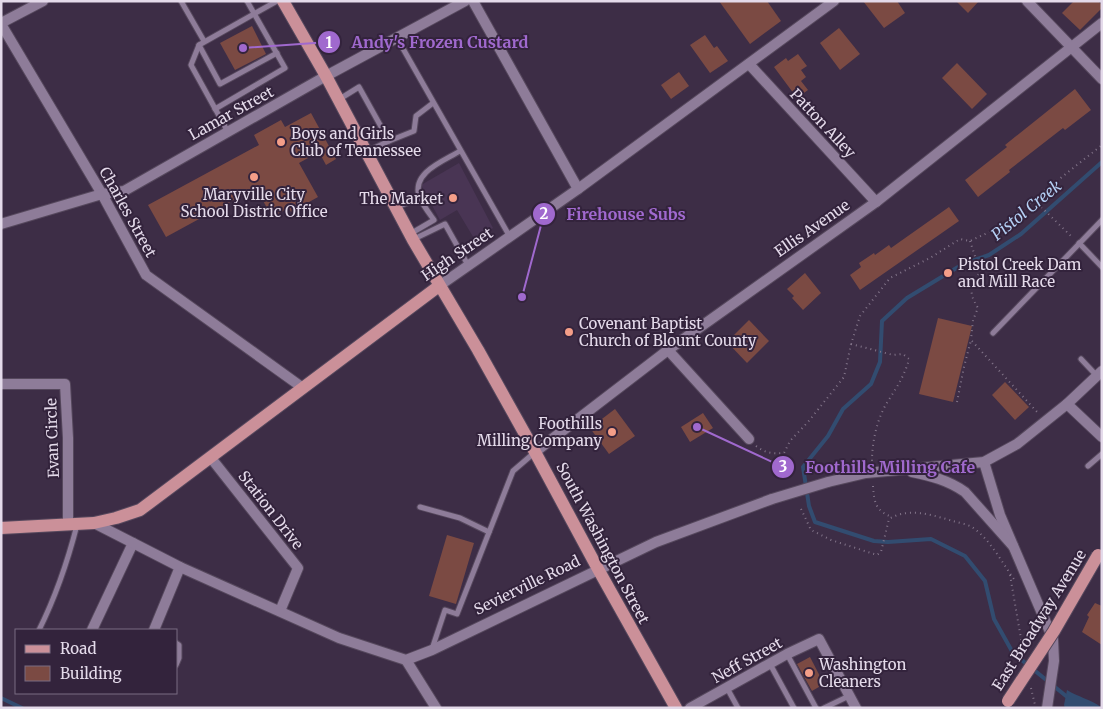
<svg xmlns="http://www.w3.org/2000/svg" width="1103" height="709" font-family="Merriweather,serif">
  <style>
    .built { fill: #493554 }
    .water { fill: #324c70 }
    .lines { fill: none; stroke-linecap: round; stroke-linejoin: round }
    .stream { stroke: #324c70; stroke-width: 4 }
    .building { fill: #7b4a43 }
    .service-casing { stroke: #56485d; stroke-width: 7 }
    .minor-casing { stroke: #56485d; stroke-width: 12 }
    .tertiary-casing { stroke: #56485d; stroke-width: 12 }
    .primary-casing { stroke: #56485d; stroke-width: 14 }
    .path { stroke: #83758a; stroke-width: 2; stroke-dasharray: 1 4; stroke-linecap: butt }
    .service { stroke: #8e7c99; stroke-width: 5 }
    .minor { stroke: #8e7c99; stroke-width: 10 }
    .tertiary { stroke: #8e7c99; stroke-width: 10 }
    .primary { stroke: #cb9099; stroke-width: 12 }
    .tertiary-bridge-casing { stroke: #56485d; stroke-width: 12; stroke-linecap: butt }
    .primary-bridge-casing { stroke: #56485d; stroke-width: 14; stroke-linecap: butt }
    .tertiary-bridge { stroke: #8e7c99; stroke-width: 10 }
    .primary-bridge { stroke: #cb9099; stroke-width: 12 }
    .poi-dot { fill: #f49e88; stroke: #33233c; stroke-width: 2 }
    .labels { text-anchor: middle; dominant-baseline: central; stroke-width: 4; stroke-linejoin: round; paint-order: stroke }
    .street-label { font-size: 15px; fill: #e4daea; stroke: #33233c }
    .poi-label { font-size: 15px; fill: #e4daea; stroke: #33233c; text-anchor: start }
    .water-label { font-size: 16px; font-style: italic; fill: #b4cff4; stroke: #33233c }
    .leader { fill: none; stroke: #a069ce; stroke-width: 2 }
    .callout-dot { fill: #a069ce; stroke: #33233c; stroke-width: 2 }
    .mark-label { font-size: 15px; text-anchor: middle; font-weight: bold; fill: #fff }
    .callout-label { font-size: 16px; text-anchor: middle; font-weight: bold; fill: #a069ce; stroke: #33233c; stroke-width: 4; stroke-linejoin: round; paint-order: stroke }
  </style>
  <rect width="100%" height="100%" fill="#3d2d46"/>
  <!-- built -->
  <polygon class="built" points="459,163 493,228 475,240 457,210 440,220 421,185"/>
  <!-- water -->
  <path class="water" d="M1067,690c11,7 23,9 34,17l-36,1 -1,-3z"/>
  <g class="lines">
    <!-- stream -->
    <g class="stream">
      <polyline points="1066,696 1013,653 994,619 985,581 965,556 931,539 888,542 874,541 815,522 809,506 803,467 828,436 843,409 871,384 880,362 882,321 907,298 963,264 989,255 1021,234 1102,162"/>
      <polyline points="1,698 22,708"/>
    </g>
  </g>
  <!-- building -->
  <g class="building">
    <polygon points="719,1 767,1 781,21 750,44"/>
    <polygon points="863,1 897,1 905,13 884,28"/>
    <polygon points="956,1 979,1 968,13"/>
    <polygon points="1074,1 1098,1 1102,5 1102,8 1080,30 1062,13"/>
    <polygon points="252,26 266,54 235,70 220,43"/>
    <polygon points="839,28 860,54 840,70 820,43"/>
    <polygon points="705,35 714,48 717,46 728,61 710,73 690,45"/>
    <polygon points="798,54 807,66 801,70 806,77 801,81 808,90 797,98 774,67 786,58 788,61"/>
    <polygon points="957,63 987,94 972,109 942,78"/>
    <polygon points="679,72 689,86 671,99 661,85"/>
    <polygon points="1075,89 1091,110 1065,130 1063,128 1009,170 1010,172 978,197 965,180 1007,147 1005,145"/>
    <polygon points="311,113 336,159 326,165 319,152 299,163 318,197 291,212 289,208 272,217 256,188 166,237 148,205 259,145 254,135 281,120 285,127"/>
    <polygon points="949,207 959,221 860,290 850,275 861,267 859,263 874,253 875,255 889,245 891,248"/>
    <polygon points="805,273 821,293 803,310 792,298 794,296 787,289"/>
    <polygon points="938,318 972,326 953,402 919,394"/>
    <polygon points="749,320 769,341 747,363 727,342"/>
    <polygon points="1005,382 1029,407 1015,420 992,395"/>
    <polygon points="615,409 635,436 609,454 590,428"/>
    <polygon points="703,413 713,428 690,442 681,427"/>
    <polygon points="447,535 474,543 456,604 429,596"/>
    <polygon points="1095,603 1102,606 1102,645 1082,632 1089,617 1087,615"/>
    <polygon points="810,657 824,684 812,691 797,664"/>
  </g>
  <g class="lines">
    <defs>
      <g id="service">
        <polyline points="181,1 204,41"/>
        <polyline points="397,38 510,237"/>
        <polyline points="199,45 220,84 277,53"/>
        <polyline points="338,100 359,87 389,141 366,152"/>
        <polyline points="215,109 285,68 247,1"/>
        <polyline points="228,132 191,65 199,45 277,1"/>
        <polyline points="389,141 414,131 416,116 433,103"/>
        <polyline points="397,207 420,198"/>
        <path d="M410,234l24,-14c-5,-7 -12,-16 -15,-24 -7,-24 25,-35 41,-45"/>
        <polyline points="414,239 445,224 468,265"/>
        <polyline points="1079,243 1102,267"/>
        <polyline points="993,333 1102,220"/>
        <polyline points="1081,359 1097,376"/>
        <polyline points="1088,466 1102,454"/>
        <polyline points="420,507 460,518 489,532"/>
        <path d="M39,630c16,-32 29,-70 38,-105"/>
        <polyline points="176,643 179,645 179,658 176,665"/>
        <polyline points="432,649 445,610 457,614 513,471 534,453"/>
        <polyline points="787,654 816,708"/>
        <polyline points="770,664 794,708"/>
        <polyline points="727,688 738,708"/>
        <polyline points="824,708 849,696"/>
      </g>
      <g id="minor">
        <polyline points="473,1 578,189"/>
        <polyline points="1027,1 1102,79"/>
        <polyline points="1,23 43,1"/>
        <polyline points="1,24 102,194 146,275 303,388"/>
        <polyline points="749,64 876,202"/>
        <polyline points="1,224 102,194 124,191 326,76 465,1"/>
        <polyline points="439,286 578,189 834,1"/>
        <polyline points="668,350 749,439"/>
        <polyline points="1,384 65,384 68,438 68,525"/>
        <polyline points="1067,404 1102,437"/>
        <polyline points="535,452 668,350 876,202 1102,23"/>
        <polyline points="211,458 298,568 280,611"/>
        <polyline points="984,462 1000,515 1053,639 1054,661 1047,708"/>
        <polyline points="92,630 133,543"/>
        <polyline points="154,630 180,567"/>
        <polyline points="406,660 436,708"/>
        <polyline points="690,708 787,654 819,639 856,708"/>
      </g>
      <g id="tertiary">
        <path d="M912,472c19,4 36,8 53,20l48,54"/>
        <polyline points="828,482 866,473 984,462 1017,444 1067,404 1102,371"/>
        <polyline points="94,523 180,567 339,638 406,660 432,650 656,542 772,499"/>
      </g>
      <g id="primary">
        <polyline points="283,1 326,76 413,240 478,350 535,452 598,569 676,708"/>
        <polyline points="1,528 94,523 116,518 140,510 439,286"/>
      </g>
    </defs>
    <!-- service casing -->
    <use href="#service" class="service-casing"/>
    <!-- minor casing -->
    <use href="#minor" class="minor-casing"/>
    <!-- tertiary casing -->
    <use href="#tertiary" class="tertiary-casing"/>
    <!-- primary casing -->
    <use href="#primary" class="primary-casing"/>
    <!-- path -->
    <g class="path">
      <polyline points="1034,200 1073,238"/>
      <path d="M970,241l10,30c-8,18 -13,19 -2,37l-5,12 -2,20"/>
      <path d="M851,344l42,11 10,-1 6,5c-4,16 -12,28 -21,42 -11,17 -16,41 -16,60"/>
      <polyline points="957,402 964,367 971,340 1038,413"/>
      <path d="M756,446c9,7 17,8 28,7"/>
      <polyline points="790,477 784,453 790,441 808,422 844,377 851,344 860,316 890,278 930,258 960,239 970,241 998,228 1102,145"/>
      <path d="M873,486c1,17 3,25 19,31"/>
      <path d="M801,509l10,21 20,10 46,15 4,-3 8,-33c20,-12 43,-4 64,2 6,2 14,3 19,6 19,13 30,36 44,55"/>
      <polyline points="1010,575 1024,656"/>
      <polyline points="1031,688 1035,705"/>
    </g>
    <!-- service -->
    <use href="#service" class="service"/>
    <!-- minor -->
    <use href="#minor" class="minor"/>
    <!-- tertiary -->
    <use href="#tertiary" class="tertiary"/>
    <!-- primary -->
    <use href="#primary" class="primary"/>
    <defs>
      <polyline id="tertiary-bridge" points="772,499 828,482"/>
      <polyline id="primary-bridge" points="1008,701 1054,631 1098,555"/>
    </defs>
    <!-- tertiary-bridge casing -->
    <use href="#tertiary-bridge" class="tertiary-bridge-casing"/>
    <!-- primary-bridge casing -->
    <use href="#primary-bridge" class="primary-bridge-casing"/>
    <!-- tertiary-bridge -->
    <use href="#tertiary-bridge" class="tertiary-bridge"/>
    <!-- primary-bridge -->
    <use href="#primary-bridge" class="primary-bridge"/>
  </g>
  <!-- markers -->
  <g class="poi-dot">
    <circle cx="281" cy="142" r="5"/>
    <circle cx="254" cy="177" r="5"/>
    <circle cx="453" cy="198" r="5"/>
    <circle cx="948" cy="273" r="5"/>
    <circle cx="569" cy="332" r="5"/>
    <circle cx="612" cy="432" r="5"/>
    <circle cx="809" cy="673" r="5"/>
  </g>
  <g class="labels">
    <!-- street labels -->
    <g class="street-label">
      <text transform="translate(231 113) rotate(-29)">Lamar Street</text>
      <text transform="translate(823 123) rotate(47)">Patton Alley</text>
      <text transform="translate(128 212) rotate(61)">Charles Street</text>
      <text transform="translate(812 228) rotate(-35)">Ellis Avenue</text>
      <text transform="translate(457 254) rotate(-34)">High Street</text>
      <text transform="translate(52 438) rotate(-92)">Evan Circle</text>
      <text transform="translate(271 510) rotate(52)">Station Drive</text>
      <text transform="translate(603 543) rotate(62)">South Washington Street</text>
      <text transform="translate(527 585) rotate(-26)">Sevierville Road</text>
      <text transform="translate(1039 620) rotate(-58)">East Broadway Avenue</text>
      <text transform="translate(747 660) rotate(-29)">Neff Street</text>
    </g>
    <!-- poi labels -->
    <g class="poi-label">
      <text x="291" y="133">Boys and Girls<tspan x="291" dy="17">Club of Tennessee</tspan></text>
      <text x="254" y="194" text-anchor="middle">Maryville City<tspan x="254" dy="17">School Distric Office</tspan></text>
      <text x="443" y="198" text-anchor="end">The Market</text>
      <text x="958" y="264">Pistol Creek Dam<tspan x="958" dy="17">and Mill Race</tspan></text>
      <text x="579" y="323">Covenant Baptist<tspan x="579" dy="17">Church of Blount County</tspan></text>
      <text x="602" y="423" text-anchor="end">Foothills<tspan x="602" dy="17">Milling Company</tspan></text>
      <text x="819" y="664">Washington<tspan x="819" dy="17">Cleaners</tspan></text>
    </g>
    <!-- water labels -->
    <g class="water-label">
      <text transform="translate(1026 210) rotate(-39)">Pistol Creek</text>
    </g>
  </g>
  <!-- callouts -->
  <path class="leader" d="M243 48L329 42M522 297L544 214M697 427L783 467"/>
  <g class="callout-dot">
    <circle cx="243" cy="48" r="5"/>
    <circle cx="522" cy="297" r="5"/>
    <circle cx="697" cy="427" r="5"/>
    <circle cx="329" cy="42" r="12"/>
    <circle cx="544" cy="214" r="12"/>
    <circle cx="783" cy="467" r="12"/>
  </g>
  <g class="mark-label">
    <text x="329" y="48">1</text>
    <text x="544" y="219">2</text>
    <text x="783" y="472">3</text>
  </g>
  <g class="callout-label">
    <text x="440" y="48">Andy's Frozen Custard</text>
    <text x="626" y="220">Firehouse Subs</text>
    <text x="890" y="473">Foothills Milling Cafe</text>
  </g>
  <!-- border -->
  <rect width="1103" height="709" fill="none" stroke="#e4daea" stroke-width="5"/>
  <!-- legend -->
  <rect x="15" y="629" width="162" height="65" fill="#33233c" stroke="#7a6c82"/>
  <rect x="25" y="645" width="25" height="8" fill="#cb9099" stroke="#7a6c82"/>
  <text x="60" y="654" font-size="15" fill="#e4daea">Road</text>
  <rect x="25" y="666" width="25" height="15" fill="#7b4a43" stroke="#7a6c82"/>
  <text x="60" y="679" font-size="15" fill="#e4daea">Building</text>
</svg>
